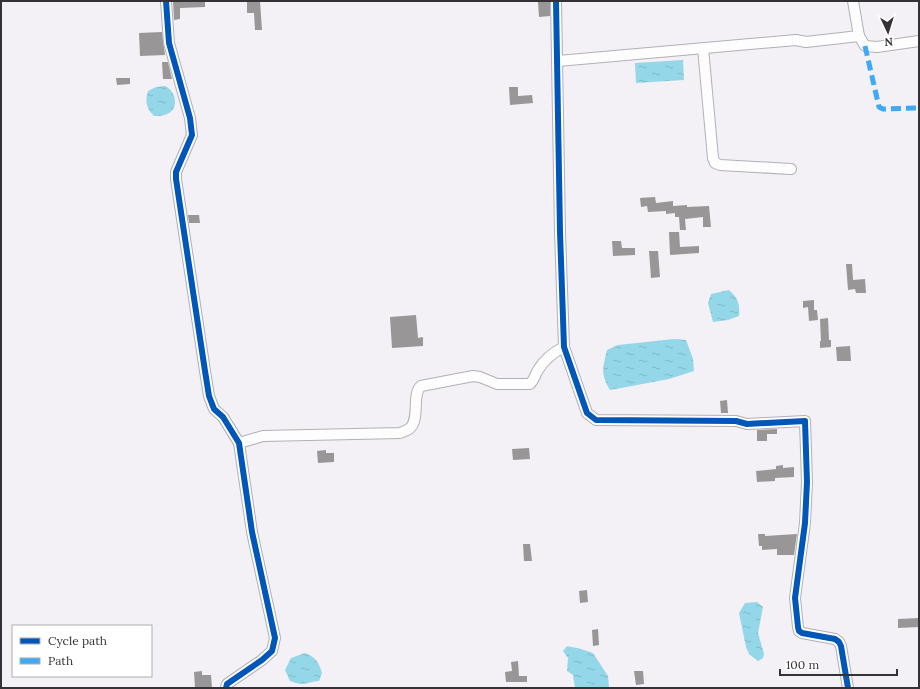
<svg xmlns="http://www.w3.org/2000/svg" width="920" height="689" font-family="Lora,serif">
  <style>
    .water { fill: url(#water-ripples) }
    .building { fill: #999697 }
    .lines { fill: none; stroke-linecap: round; stroke-linejoin: round }
    .minor-casing { stroke: #b2b0b5; stroke-width: 12 }
    .minor { stroke: #fdfdfe; stroke-width: 10 }
    .quiet { stroke: #3fa9f5; stroke-width: 5; stroke-dasharray: 10 5; stroke-linecap: butt }
    .cycleway-casing { stroke: #fff; stroke-width: 8 }
    .cycleway { stroke: #0057b8; stroke-width: 6 }
  </style>
  <defs>
    <pattern id="water-ripples" width="26" height="14" patternUnits="userSpaceOnUse"><rect width="26" height="14" fill="#94d7e8"/><path d="M2 4q2-2 4 0t4 0M15 11q2-2 4 0t4 0" fill="none" stroke="#80b9c8"/></pattern>
  </defs>
  <rect width="100%" height="100%" fill="#f3f0f6"/>
  <!-- water -->
  <g class="water">
    <polygon points="683,60 684,80 636,83 635,63"/>
    <path d="M165,86c11,5 15,23 2,28 -4,2 -9,2 -13,2 -8,-8 -9,-15 -6,-25l8,-4z"/>
    <path d="M729,290c9,8 11,14 10,26l-11,4 -15,2 -5,-19 3,-9z"/>
    <path d="M674,339l12,1 7,19 1,12 -25,8 -59,11c-10,-17 -7,-23 -3,-40l11,-5z"/>
    <polygon points="757,602 763,607 758,633 764,654 763,658 758,661 749,654 746,647 739,613 745,603"/>
    <polygon points="567,646 581,649 593,653 608,676 609,688 575,688 573,675 567,671 568,658 563,651"/>
    <path d="M305,653c11,4 14,10 17,20l-3,8c-14,1 -14,6 -29,0l-5,-11 6,-12z"/>
  </g>
  <!-- building -->
  <g class="building">
    <polygon points="173,1 205,1 205,7 180,8 180,19 174,20"/>
    <polygon points="247,1 260,1 262,30 255,30 254,13 247,13"/>
    <polygon points="538,1 550,1 550,16 539,17"/>
    <polygon points="162,32 165,55 140,56 139,33"/>
    <polygon points="162,62 168,62 172,79 163,79"/>
    <polygon points="116,78 130,78 130,84 117,85"/>
    <polygon points="509,87 518,87 518,96 532,95 533,103 510,105"/>
    <polygon points="655,197 656,203 673,201 673,206 687,205 687,207 709,206 711,227 703,227 703,217 685,219 686,230 680,230 679,217 675,217 675,213 666,214 666,211 648,212 647,206 641,207 640,198"/>
    <polygon points="188,215 199,215 200,223 189,223"/>
    <polygon points="669,232 679,232 680,247 699,246 699,253 670,255"/>
    <polygon points="612,241 621,241 622,248 635,248 635,255 613,256"/>
    <polygon points="649,251 658,251 660,277 651,278"/>
    <polygon points="846,264 852,264 853,280 865,279 866,293 856,293 855,289 848,290"/>
    <polygon points="814,300 814,310 817,310 818,320 809,321 808,307 803,308 803,301"/>
    <polygon points="416,315 418,338 423,337 423,346 392,348 390,317"/>
    <polygon points="828,318 829,340 831,340 831,347 820,348 820,341 821,341 820,319"/>
    <polygon points="850,346 851,361 837,361 836,347"/>
    <polygon points="727,400 728,413 721,413 720,401"/>
    <polygon points="777,429 777,434 767,434 767,441 757,441 757,430"/>
    <polygon points="529,448 530,459 513,460 512,449"/>
    <polygon points="326,450 326,453 334,453 334,462 318,463 317,451"/>
    <polygon points="783,465 783,468 794,467 794,477 775,478 775,481 757,482 756,471 776,469 776,466"/>
    <polygon points="758,534 765,534 765,536 797,534 794,555 777,555 777,549 762,550 762,546 759,546"/>
    <polygon points="523,544 530,544 532,561 524,561"/>
    <polygon points="587,590 588,602 580,603 579,591"/>
    <polygon points="919,618 919,627 898,628 898,619"/>
    <polygon points="598,629 599,645 593,646 592,630"/>
    <polygon points="518,661 519,676 527,676 527,682 506,682 505,672 512,671 511,662"/>
    <polygon points="202,671 202,675 211,675 212,688 195,688 194,672"/>
    <polygon points="634,671 643,671 644,684 636,685"/>
  </g>
  <g class="lines">
    <defs>
      <g id="minor">
        <polyline points="166,1 169,43 190,118 192,135 176,172 176,179 205,371 209,396 214,409 223,417 239,443 252,532 275,638 272,651 262,660 227,684 226,688"/>
        <polyline points="556,1 560,232 564,347 587,413 596,420 736,421 747,424 805,421 807,482 805,523 795,598 798,627 799,631 802,633 835,639 839,642 841,646 848,688"/>
        <polyline points="853,1 859,36 865,46 877,47 919,41"/>
        <polyline points="703,48 713,158 715,163 720,165 791,169"/>
        <polyline points="558,61 796,40 806,42 859,36"/>
        <path d="M239,443l24,-7 137,-3c2,-1 6,-2 9,-4 12,-9 2,-35 12,-43l52,-10 7,1 17,7h33c4,-4 5,-9 8,-14 6,-10 16,-18 26,-23"/>
      </g>
    </defs>
    <!-- minor casing -->
    <use href="#minor" class="minor-casing"/>
    <!-- minor -->
    <use href="#minor" class="minor"/>
    <!-- quiet -->
    <polyline class="quiet" points="865,46 879,107 883,109 919,108"/>
    <defs>
      <g id="cycleway">
        <polyline points="166,1 169,43 190,118 192,135 176,172 176,179 205,371 209,396 214,409 223,417 239,443 252,532 275,638 272,651 262,660 227,684 226,688"/>
        <polyline points="556,1 560,232 564,347 587,413 596,420 736,421 747,424 805,421 807,482 805,523 795,598 798,627 799,631 802,633 835,639 839,642 841,646 848,688"/>
      </g>
    </defs>
    <!-- cycleway casing -->
    <use href="#cycleway" class="cycleway-casing"/>
    <!-- cycleway -->
    <use href="#cycleway" class="cycleway"/>
  </g>
  <!-- border -->
  <rect width="920" height="689" fill="none" stroke="#353237" stroke-width="4"/>
  <!-- legend -->
  <rect x="12" y="625" width="140" height="52" fill="#ffffff" stroke="#aeadaf"/>
  <rect x="20" y="638" width="20" height="6" fill="#0057b8" stroke="#aeadaf"/>
  <text x="48" y="645" font-size="12" fill="#353237">Cycle path</text>
  <rect x="20" y="658" width="20" height="6" fill="#3fa9f5" stroke="#aeadaf"/>
  <text x="48" y="665" font-size="12" fill="#353237">Path</text>
  <!-- north arrow -->
  <g transform="translate(888 32) rotate(176)" stroke="#ffffff" stroke-width="3" paint-order="stroke">
  <path d="M0-3L7 15L0 10L-7 15Z" fill="#353237"/>
  <text y="-6" font-size="11" font-weight="bold" text-anchor="middle" fill="#353237">N</text>
  </g>
  <!-- scale -->
  <path d="M780 669v6h117v-6" fill="none" stroke="#353237" stroke-width="2"/>
  <text x="786" y="669" font-size="12" fill="#353237" stroke="#ffffff" stroke-width="3" paint-order="stroke">100 m</text>
</svg>
